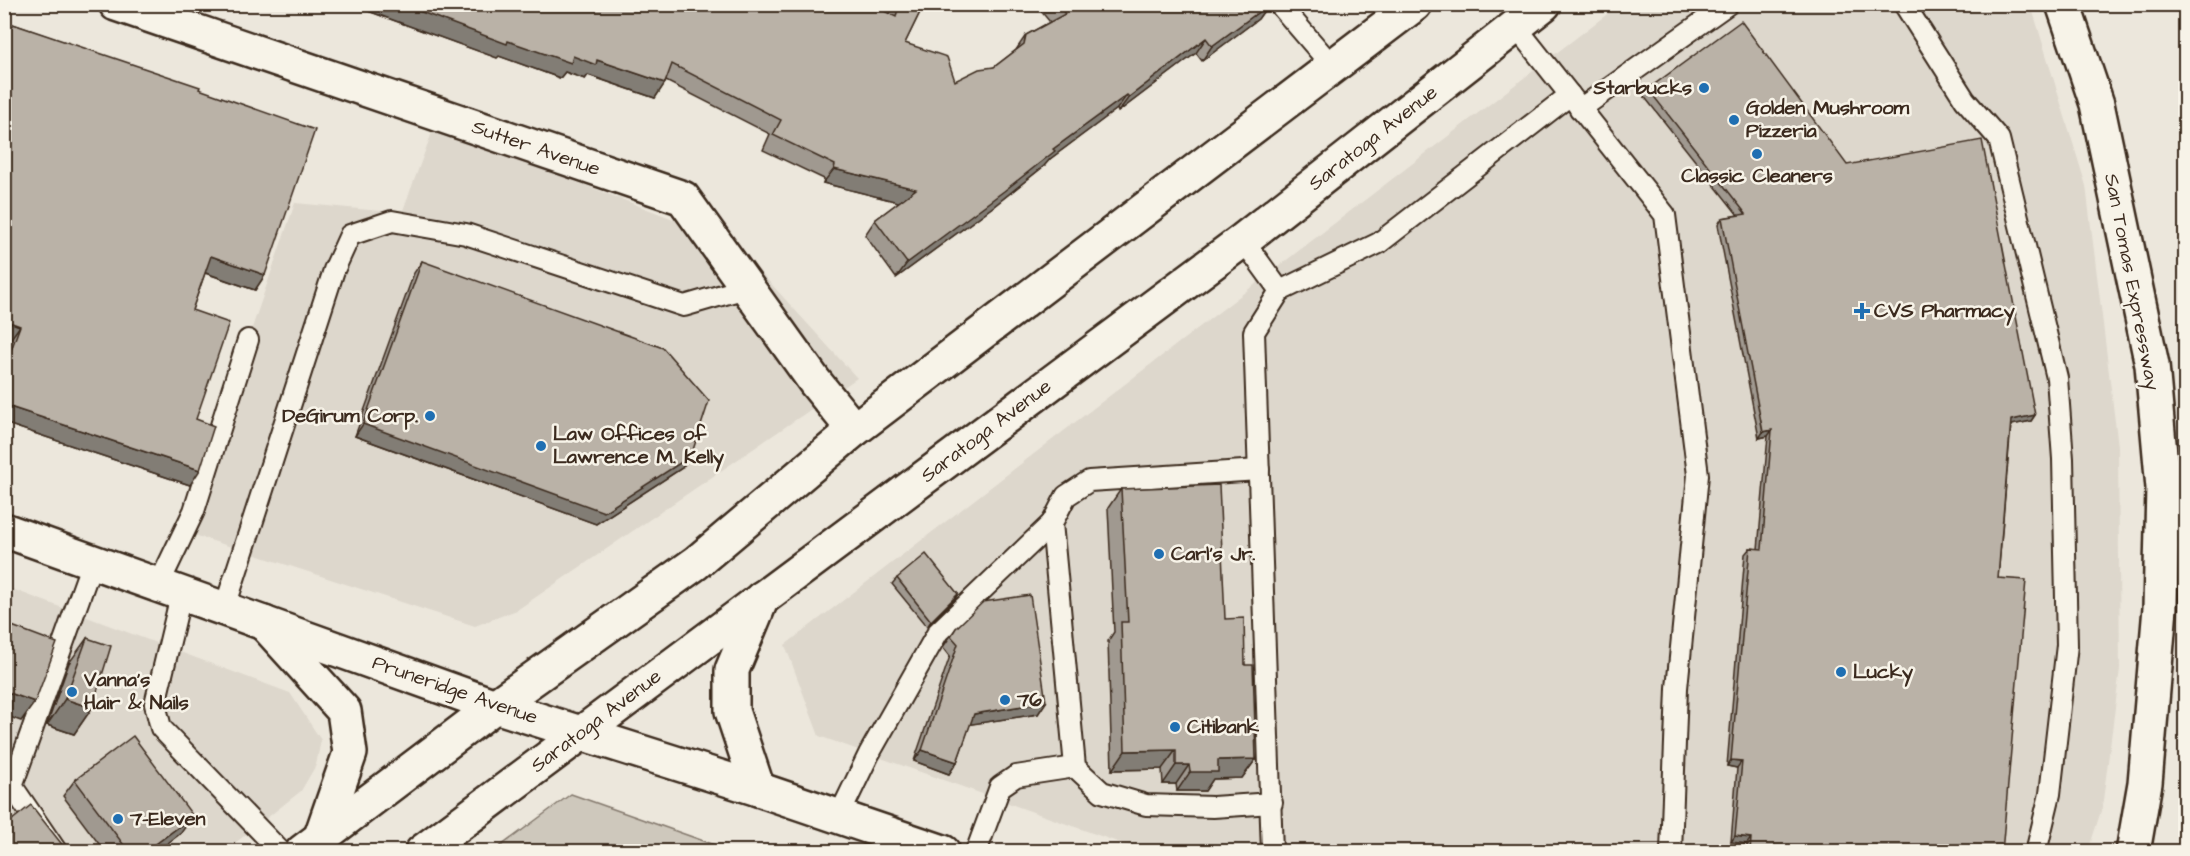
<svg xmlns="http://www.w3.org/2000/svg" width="2190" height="856" font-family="'Architects Daughter',sans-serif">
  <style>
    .built { fill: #ddd7cc }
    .green { fill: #cec8bc; stroke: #84796d; stroke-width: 1.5 }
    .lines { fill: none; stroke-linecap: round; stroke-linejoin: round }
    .service-casing { stroke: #3b2a1e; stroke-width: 24 }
    .minor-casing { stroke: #3b2a1e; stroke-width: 38 }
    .secondary-casing { stroke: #3b2a1e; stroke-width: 38 }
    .trunk-casing { stroke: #3b2a1e; stroke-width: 38 }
    .service { stroke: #f7f3e8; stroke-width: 20 }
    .minor { stroke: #f7f3e8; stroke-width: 33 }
    .secondary { stroke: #f7f3e8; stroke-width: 33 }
    .trunk { stroke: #f7f3e8; stroke-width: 33 }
    .wall { fill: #a09990; stroke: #3b2a1e; stroke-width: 1.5 }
    .shaded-wall { fill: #827d75; stroke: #3b2a1e; stroke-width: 1.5 }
    .building { fill: #bab2a7; stroke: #3b2a1e; stroke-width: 1.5 }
    .poi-dot { fill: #1f6fb2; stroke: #f7f3e8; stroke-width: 2 }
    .labels { text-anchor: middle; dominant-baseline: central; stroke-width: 5; stroke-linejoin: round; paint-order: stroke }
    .poi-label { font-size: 20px; font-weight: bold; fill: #3b2a1e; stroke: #f7f3e8; text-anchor: start }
    .street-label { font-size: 20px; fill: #3b2a1e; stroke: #f7f3e8 }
  </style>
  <rect width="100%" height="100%" fill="#ece7dc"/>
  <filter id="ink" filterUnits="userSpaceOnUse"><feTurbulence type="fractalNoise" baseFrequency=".0167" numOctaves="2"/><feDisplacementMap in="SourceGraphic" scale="12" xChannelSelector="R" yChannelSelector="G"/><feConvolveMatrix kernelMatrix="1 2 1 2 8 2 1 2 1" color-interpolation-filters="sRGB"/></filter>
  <g filter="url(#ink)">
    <!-- built -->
    <g class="built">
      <polygon points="1619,5 2031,5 2086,186 2118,446 2120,669 2102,808 2088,851 1143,851 819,736 785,645"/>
      <polygon points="434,127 733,242 857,378 517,610 475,626 182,531 295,203 402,213"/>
      <polygon points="4,586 290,693 321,740 316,765 301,791 225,851 5,851"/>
    </g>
    <!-- green -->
    <polygon class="green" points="571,794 732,851 494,851"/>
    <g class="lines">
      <defs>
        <g id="service">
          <polyline points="1279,4 1333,67"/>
          <polyline points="1904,4 1965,100 1999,139 2057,378 2063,459 2067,645 2050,794 2036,852"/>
          <polyline points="1516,27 1665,215 1698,475 1677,688 1671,852"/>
          <polyline points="1580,109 1728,4"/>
          <polyline points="1243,240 1280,291 1254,332 1272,852"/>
          <polyline points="1280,291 1379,243 1570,95"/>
          <polyline points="1259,470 1089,481 1066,496 1052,523 1075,767 1102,792 1146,805 1213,807 1272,803"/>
          <polyline points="159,584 194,511 248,340"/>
          <polyline points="182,591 155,704 161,728 281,852"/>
          <polyline points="225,607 334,270 350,235 392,221 466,234 684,306 746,288"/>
          <polyline points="839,816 869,754 938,632 1052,523"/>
          <polyline points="57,852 12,786 93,560"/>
          <polyline points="976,852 1000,787 1016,776 1075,767"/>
        </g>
        <polyline id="minor" points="116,4 683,198 815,382 854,430"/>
        <g id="secondary">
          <polyline points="4,530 495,706 758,789 943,852"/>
          <polyline points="264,623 344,711 350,753 320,839"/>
          <polyline points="758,789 732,711 732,670 762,598"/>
          <polyline points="302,852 495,706 696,563 854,430 1415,4"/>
          <polyline points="422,852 1243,240 1544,4"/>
        </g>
        <polyline id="trunk" points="2063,4 2097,104 2152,365 2163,488 2160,608 2145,783 2133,852"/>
      </defs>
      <!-- service casing -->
      <use href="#service" class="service-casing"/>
      <!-- minor casing -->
      <use href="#minor" class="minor-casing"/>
      <!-- secondary casing -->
      <use href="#secondary" class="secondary-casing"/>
      <!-- trunk casing -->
      <use href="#trunk" class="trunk-casing"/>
      <!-- service -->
      <use href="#service" class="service"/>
      <!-- minor -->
      <use href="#minor" class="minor"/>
      <!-- secondary -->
      <use href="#secondary" class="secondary"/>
      <!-- trunk -->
      <use href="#trunk" class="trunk"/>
    </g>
    <!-- wall -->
    <g class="wall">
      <polygon points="349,4 870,4 890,14 893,4 924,4 905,43 955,81 994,67 1016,50 1026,35 1050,22 1040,10 1044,4 1268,5 1258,19 1202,61 1196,53 1118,112 1117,109 1050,159 1044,166 994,206 896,278 865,235 875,220 899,202 823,183 824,179 763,150 770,134 666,81 655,98 588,75 585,79 565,72 560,78 499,56 497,58"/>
      <polygon points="4,21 199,89 265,275 255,290 205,273 192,310 196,419 190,485 4,423 4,354 9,341 4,339"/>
      <polygon points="1648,89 1847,165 2035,415 2031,421 2011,425 1998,578 2002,852 1747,852 1747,844 1731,842 1737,768 1727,766 1745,554 1750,548 1758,549 1768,436 1759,438 1718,225 1722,218 1738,215 1643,95"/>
      <polygon points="422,261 682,468 596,524 355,436 414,273"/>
      <polygon points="1121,489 1225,619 1245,665 1256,759 1242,778 1213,779 1205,791 1177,791 1176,784 1163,784 1162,769 1112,770 1108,641 1114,632 1108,508"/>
      <polygon points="897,578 958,594 954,600 927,627 892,584"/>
      <polygon points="956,628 1046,702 1038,714 970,724 957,762 949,774 914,761 950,656 943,647"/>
      <polygon points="87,638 92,708 74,734 47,725 69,663"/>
      <polygon points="75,780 181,833 156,852 105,852 63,796"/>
    </g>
    <!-- shaded-wall -->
    <g class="shaded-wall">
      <polygon points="349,4 400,4 508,41 573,56 597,60 665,83 655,98 588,75 585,79 565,72 560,78 499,56 497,58"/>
      <polygon points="1268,5 1258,19 1202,61 1212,46"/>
      <polygon points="1206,38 1196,53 1118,112 1129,97"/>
      <polygon points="1127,95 1117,109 1050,159 1044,166 994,206 896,278 907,263 1053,149"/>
      <polygon points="834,169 916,189 906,204 823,183"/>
      <polygon points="211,256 265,275 255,290 200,271"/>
      <polygon points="4,320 20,326 9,341 4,339"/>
      <polygon points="4,405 200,470 190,485 4,423"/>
      <polygon points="2035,415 2031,421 2007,426 2011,420"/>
      <polygon points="363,424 691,456 682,468 596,524 355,436"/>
      <polygon points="1772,430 1768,436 1759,438 1763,432"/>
      <polygon points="958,594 954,600 927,627 931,621"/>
      <polygon points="4,691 35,702 21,721 4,715"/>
      <polygon points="65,699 92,708 74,734 47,725"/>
      <polygon points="1046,702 1038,714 966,725 974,714"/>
      <polygon points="922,750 957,762 949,774 914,761"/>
      <polygon points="1176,750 1162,769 1112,770 1125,751"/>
      <polygon points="1256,759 1242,778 1213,779 1205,791 1177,791 1190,772 1218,760"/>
      <polygon points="1731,760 1742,761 1737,768 1727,766"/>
      <polygon points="1176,765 1189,765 1176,784 1163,784"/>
      <polygon points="193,816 181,833 156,852 145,852"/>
      <polygon points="1735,836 1751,838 1747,844 1731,842"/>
    </g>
    <!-- building -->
    <g class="building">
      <polygon points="400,4 870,4 896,17 899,4 924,4 905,43 947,57 955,81 979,69 994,67 1024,44 1026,35 1065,14 1058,4 1268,5 1212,46 1206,38 1129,97 1127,95 1053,149 1055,151 1004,191 907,263 875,220 916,189 834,169 835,165 773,135 781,120 672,64 665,83 597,60 596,65 573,56 571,63 508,41 507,44"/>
      <polygon points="4,21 200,87 199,89 315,130 265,275 211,256 192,310 229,323 196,419 214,426 200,470 4,405 4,369 20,326 4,320"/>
      <polygon points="1741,21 1847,165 1982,140 2035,415 2011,420 1998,578 2026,580 2002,852 1750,852 1751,838 1735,836 1742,761 1731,760 1750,548 1762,549 1772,430 1763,432 1722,218 1746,214 1648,89"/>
      <polygon points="422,261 663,348 709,401 691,456 604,512 363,424"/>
      <polygon points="1219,485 1225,619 1244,618 1245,665 1253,665 1256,759 1218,760 1218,772 1190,772 1189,765 1176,765 1176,750 1125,751 1121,622 1128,622 1121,489"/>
      <polygon points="926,554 958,594 931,621 897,578"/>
      <polygon points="1030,595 1046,702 974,714 957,762 922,750 958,644 951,636 956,628 983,602"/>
      <polygon points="4,623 57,643 35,702 4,691"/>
      <polygon points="87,638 111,646 92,708 65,699"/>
      <polygon points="133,736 193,816 145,852 129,852 75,780"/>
      <polygon points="31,805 68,852 4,852 4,821 7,824"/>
    </g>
  </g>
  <!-- markers -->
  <g class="poi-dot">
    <circle cx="1704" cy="88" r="6"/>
    <circle cx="1734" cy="120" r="6"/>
    <circle cx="1757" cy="154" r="6"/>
    <path d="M1859 302h6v6h6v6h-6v6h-6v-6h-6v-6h6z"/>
    <circle cx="430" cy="416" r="6"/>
    <circle cx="541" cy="446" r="6"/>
    <circle cx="1159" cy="554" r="6"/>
    <circle cx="1841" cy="672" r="6"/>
    <circle cx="72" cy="692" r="6"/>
    <circle cx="1005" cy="700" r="6"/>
    <circle cx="1175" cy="727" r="6"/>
    <circle cx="118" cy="819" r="6"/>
  </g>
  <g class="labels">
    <!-- poi labels -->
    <g class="poi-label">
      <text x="1692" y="88" text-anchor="end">Starbucks</text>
      <text x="1746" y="108">Golden Mushroom<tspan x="1746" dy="23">Pizzeria</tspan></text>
      <text x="1757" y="176" text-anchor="middle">Classic Cleaners</text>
      <text x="1874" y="311">CVS Pharmacy</text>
      <text x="418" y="416" text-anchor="end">DeGirum Corp.</text>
      <text x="553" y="434">Law Offices of<tspan x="553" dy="23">Lawrence M. Kelly</tspan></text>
      <text x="1171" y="554">Carl's Jr.</text>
      <text x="1853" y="672">Lucky</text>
      <text x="84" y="680">Vanna's<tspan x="84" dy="23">Hair &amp; Nails</tspan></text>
      <text x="1017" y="700">76</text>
      <text x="1187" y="727">Citibank</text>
      <text x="130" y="819">7-Eleven</text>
    </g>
    <!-- street labels -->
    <g class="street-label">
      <text transform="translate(1373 138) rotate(-38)">Saratoga Avenue</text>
      <text transform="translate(536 148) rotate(19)">Sutter Avenue</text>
      <text transform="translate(2132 282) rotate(79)">San Tomas Expressway</text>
      <text transform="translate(986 431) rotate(-37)">Saratoga Avenue</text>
      <text transform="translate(455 690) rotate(19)">Pruneridge Avenue</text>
      <text transform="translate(596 721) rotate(-37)">Saratoga Avenue</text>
    </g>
  </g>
  <!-- margin -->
  <rect width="2190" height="856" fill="none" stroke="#f7f3e8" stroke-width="24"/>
  <rect x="12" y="12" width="2166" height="832" fill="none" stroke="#3b2a1e" stroke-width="2" filter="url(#ink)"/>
</svg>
